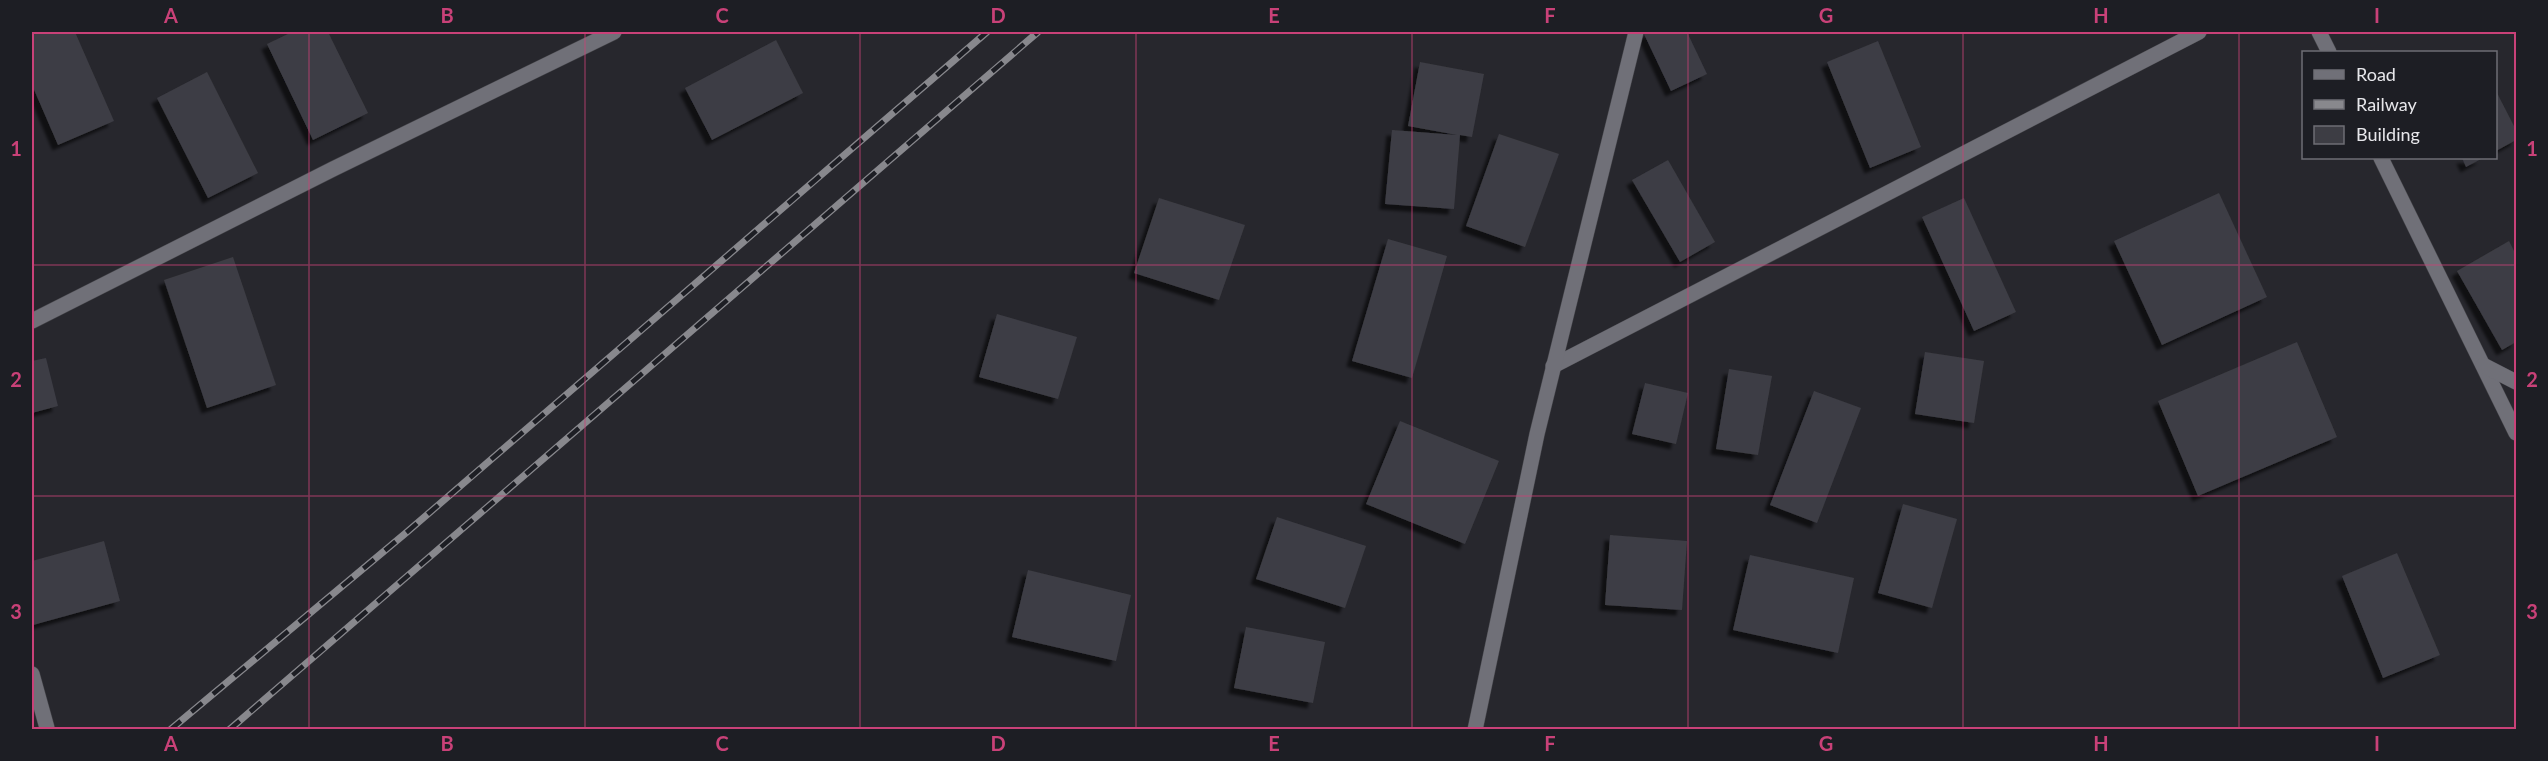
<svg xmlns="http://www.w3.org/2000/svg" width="2548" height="761" font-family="Lato,sans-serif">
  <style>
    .building { fill: #3d3d44; filter: url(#shadow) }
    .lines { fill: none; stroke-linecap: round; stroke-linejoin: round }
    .minor-casing { stroke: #444449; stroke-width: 16 }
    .minor { stroke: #707078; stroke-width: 15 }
    .rail-casing { stroke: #88888d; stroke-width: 7 }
    .rail { stroke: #1d1e24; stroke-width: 4.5; stroke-dasharray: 14; stroke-linecap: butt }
    .grid { fill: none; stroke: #c94178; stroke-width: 1.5; stroke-opacity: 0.55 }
    .neatline { fill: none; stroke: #c94178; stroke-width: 2 }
    .grid-label { font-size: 20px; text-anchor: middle; font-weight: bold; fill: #c94178 }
  </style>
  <defs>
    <filter id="shadow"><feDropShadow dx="-5.5" dy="5.5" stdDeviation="1.5" flood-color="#0009"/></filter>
  </defs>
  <rect width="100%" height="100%" fill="#27272d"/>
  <!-- building -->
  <g class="building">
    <polygon points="39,32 75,32 114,121 58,145 32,85 32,35"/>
    <polygon points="292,32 328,32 368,113 313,140 267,44"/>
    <polygon points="1643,32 1687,32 1707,74 1671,91"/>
    <polygon points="776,40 803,93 712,140 685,88"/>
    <polygon points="1878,41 1921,147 1870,168 1827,62"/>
    <polygon points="1420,62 1484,74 1472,137 1460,135 1454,209 1385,204 1392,130 1457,135 1408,126"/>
    <polygon points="207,72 258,173 208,198 157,98"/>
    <polygon points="2496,91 2516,130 2516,140 2496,151"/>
    <polygon points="1499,134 1559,154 1525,247 1466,226"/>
    <polygon points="2462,158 2483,158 2466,167"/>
    <polygon points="1668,160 1715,242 1680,262 1632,180"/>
    <polygon points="2219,193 2267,297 2162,345 2114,241"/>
    <polygon points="1159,198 1245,225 1219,300 1134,273"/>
    <polygon points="1964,198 2016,312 1974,331 1922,217"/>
    <polygon points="1388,239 1447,256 1412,378 1352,361"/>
    <polygon points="2509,241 2516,255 2516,342 2502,350 2457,271"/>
    <polygon points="233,257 276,385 207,408 164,280"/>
    <polygon points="997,314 1077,337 1058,399 979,377"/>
    <polygon points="2297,342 2337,437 2198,496 2158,401"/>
    <polygon points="1925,352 1984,361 1974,423 1915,414"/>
    <polygon points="46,358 58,406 32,413 32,361"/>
    <polygon points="1729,369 1772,376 1758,455 1716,449"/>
    <polygon points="1645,383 1688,393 1676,444 1632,434"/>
    <polygon points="1814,391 1861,408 1817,523 1770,505"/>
    <polygon points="1400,421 1499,461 1465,544 1366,504"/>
    <polygon points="1903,504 1957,519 1932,608 1878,593"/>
    <polygon points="1277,517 1366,546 1345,608 1256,579"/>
    <polygon points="1610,535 1687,541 1682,610 1605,605"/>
    <polygon points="104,541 120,601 33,625 32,561"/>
    <polygon points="2397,553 2440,655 2383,678 2342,576"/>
    <polygon points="1750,555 1854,578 1838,653 1733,630"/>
    <polygon points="1028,570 1131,595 1116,661 1012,637"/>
    <polygon points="1246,627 1325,642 1313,703 1234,688"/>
  </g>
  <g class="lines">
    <defs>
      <g id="minor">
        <polyline points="2319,32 2329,52"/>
        <polyline points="2381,158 2516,433"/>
        <polyline points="32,321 333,169 614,32"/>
        <polyline points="2483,365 2516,382"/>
        <polyline points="1553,366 2199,32"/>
        <polyline points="32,674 47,728"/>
        <polyline points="1475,730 1537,434 1636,32"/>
      </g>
    </defs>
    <!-- minor casing -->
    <use href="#minor" class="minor-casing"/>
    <!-- minor -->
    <use href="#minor" class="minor"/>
    <defs>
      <g id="rail">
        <polyline points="170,730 407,532 987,32"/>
        <polyline points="229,730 1038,32"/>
      </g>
    </defs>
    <!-- rail casing -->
    <use href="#rail" class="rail-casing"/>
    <!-- rail -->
    <use href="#rail" class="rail"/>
  </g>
  <!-- grid -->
  <path class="grid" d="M309,32v698M585,32v698M860,32v698M1136,32v698M1412,32v698M1688,32v698M1963,32v698M2239,32v698M32,265h2484M32,496h2484"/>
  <!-- border -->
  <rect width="2548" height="761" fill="none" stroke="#1d1e24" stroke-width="66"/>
  <!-- legend -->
  <rect x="2302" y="51" width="195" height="108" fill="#1d1e24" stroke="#6e6e74" stroke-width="1.5"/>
  <rect x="2314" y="70" width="30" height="9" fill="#707078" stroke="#6e6e74" stroke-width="1.5"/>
  <text x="2356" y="81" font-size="18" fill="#e7e7eb">Road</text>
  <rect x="2314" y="100" width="30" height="9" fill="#88888d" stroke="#6e6e74" stroke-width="1.5"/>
  <text x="2356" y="111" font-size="18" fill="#e7e7eb">Railway</text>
  <rect x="2314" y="126" width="30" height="18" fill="#3d3d44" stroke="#6e6e74" stroke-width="1.5"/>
  <text x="2356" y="141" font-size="18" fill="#e7e7eb">Building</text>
  <rect x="33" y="33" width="2482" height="695" class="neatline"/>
  <g class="grid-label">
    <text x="171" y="23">A</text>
    <text x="447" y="23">B</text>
    <text x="722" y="23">C</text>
    <text x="998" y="23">D</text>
    <text x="1274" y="23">E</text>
    <text x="1550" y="23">F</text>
    <text x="1826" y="23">G</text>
    <text x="2101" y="23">H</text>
    <text x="2377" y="23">I</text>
    <text x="16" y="156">1</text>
    <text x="2532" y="156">1</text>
    <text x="16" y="387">2</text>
    <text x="2532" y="387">2</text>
    <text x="16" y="619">3</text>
    <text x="2532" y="619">3</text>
    <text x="171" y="751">A</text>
    <text x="447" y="751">B</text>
    <text x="722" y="751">C</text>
    <text x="998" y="751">D</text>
    <text x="1274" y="751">E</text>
    <text x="1550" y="751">F</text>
    <text x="1826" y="751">G</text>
    <text x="2101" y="751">H</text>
    <text x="2377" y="751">I</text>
  </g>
</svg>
